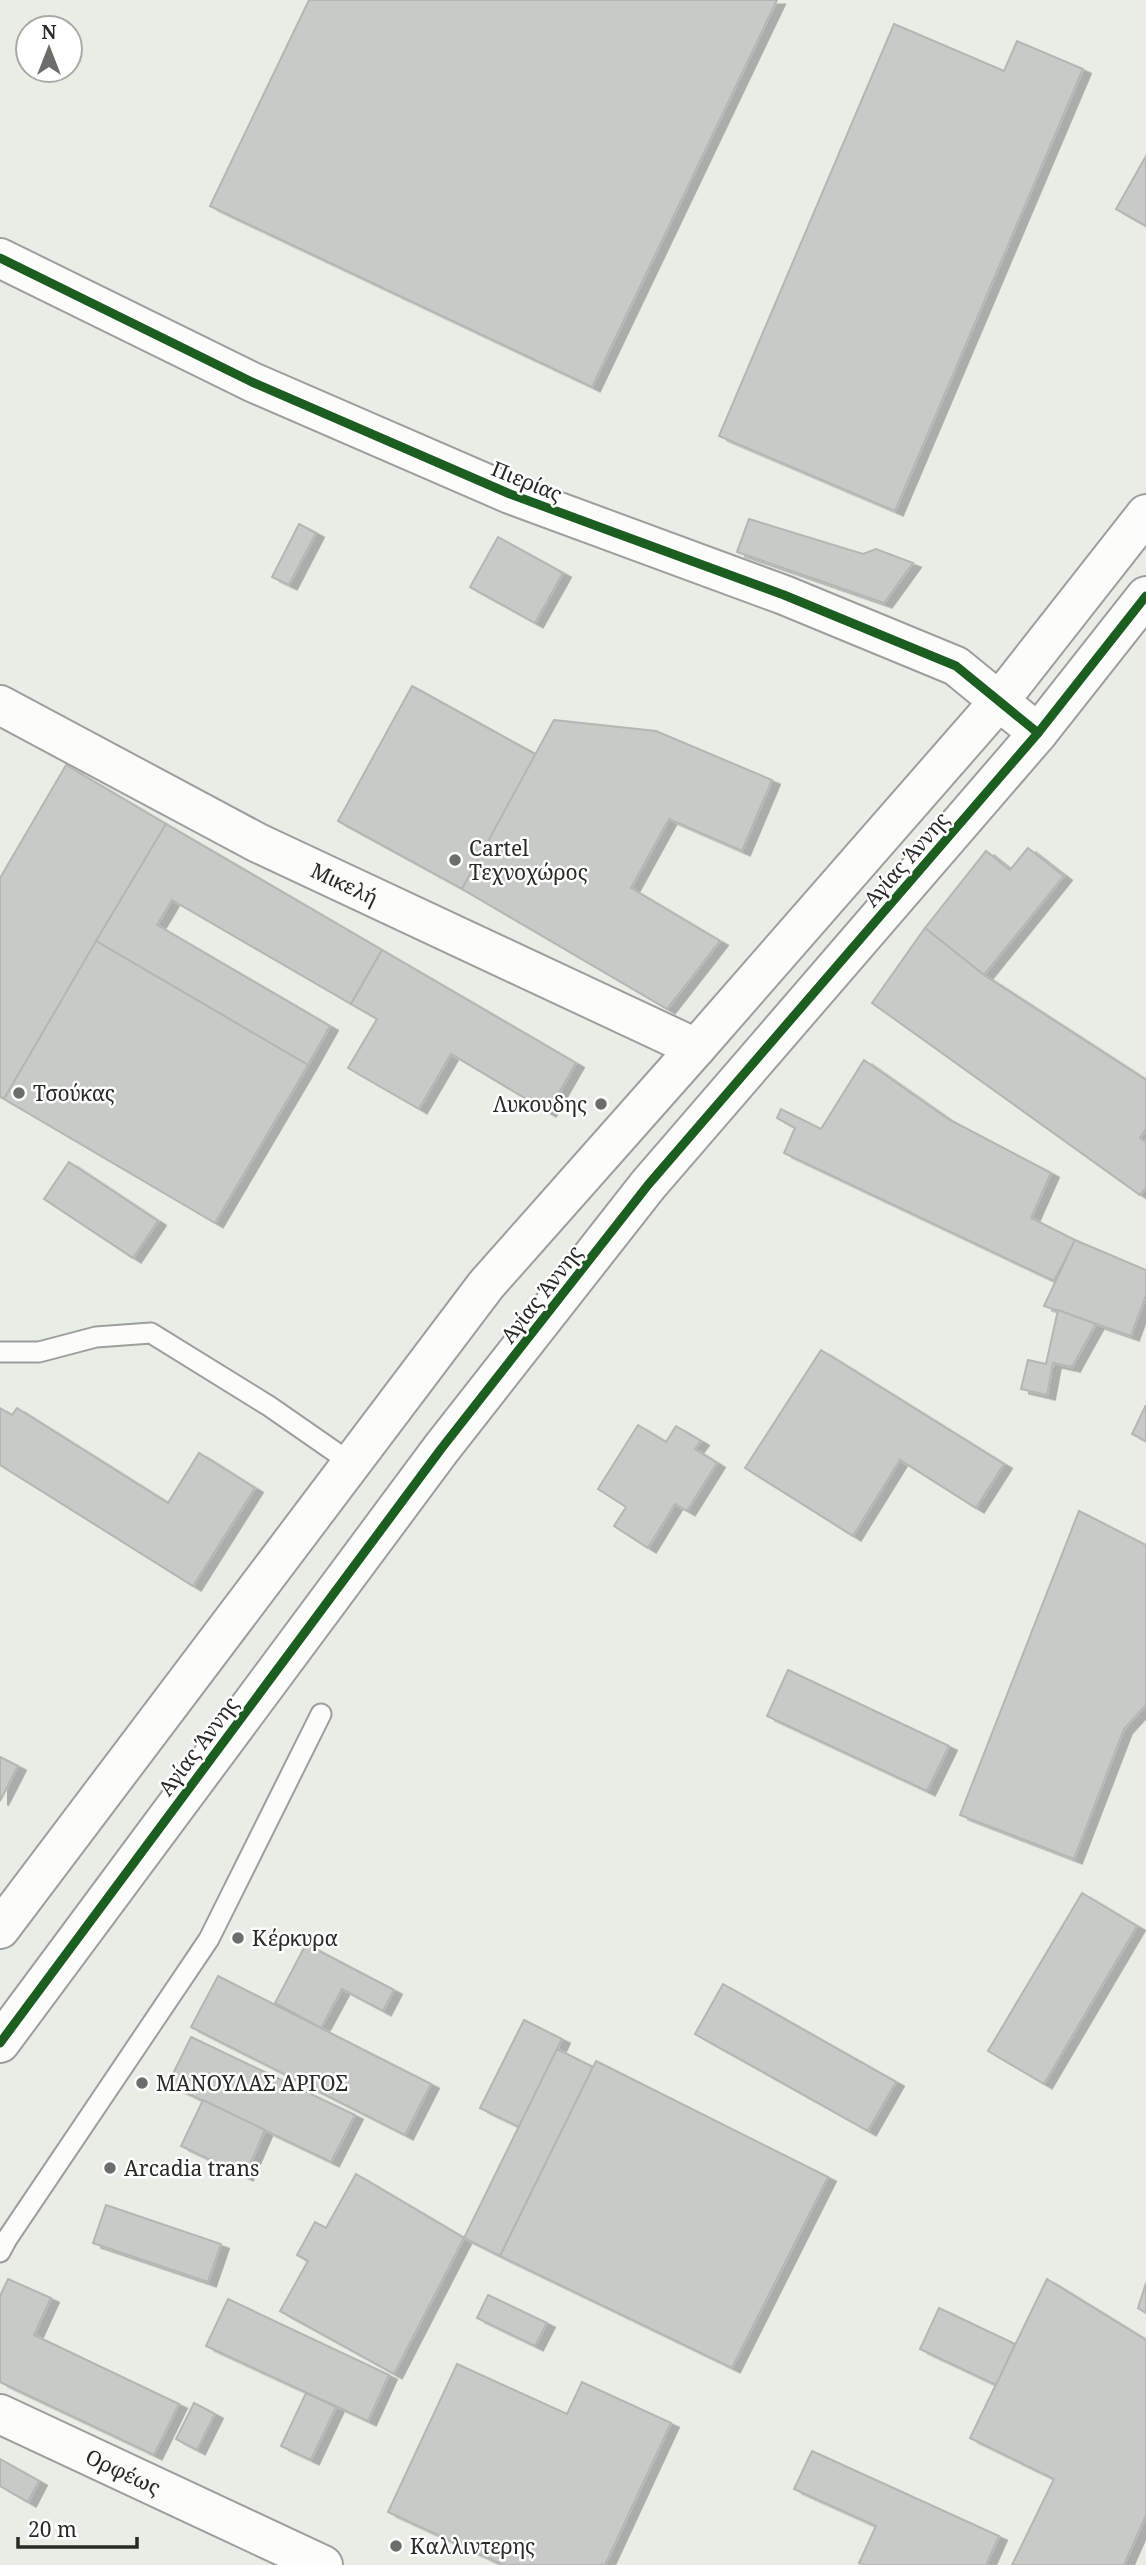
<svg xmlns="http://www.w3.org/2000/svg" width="1146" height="2565" font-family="'Noto Serif',serif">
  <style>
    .building { fill: #c7cbc6; stroke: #b3b7b2; stroke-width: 2; filter: url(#shadow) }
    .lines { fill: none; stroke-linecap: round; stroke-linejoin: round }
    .lane-casing { stroke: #9c9f9b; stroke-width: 23 }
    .street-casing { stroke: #9c9f9b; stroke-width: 42 }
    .secondary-casing { stroke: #9c9f9b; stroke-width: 42 }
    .lane { stroke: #fcfcfb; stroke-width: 19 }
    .street { stroke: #fcfcfb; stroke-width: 38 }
    .secondary { stroke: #fcfcfb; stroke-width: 38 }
    .cycleway-casing { stroke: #fff; stroke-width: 13 }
    .cycleway { stroke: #1b5e20; stroke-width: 9 }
    .poi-dot { fill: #6b6e69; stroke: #fff; stroke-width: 2.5 }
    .labels { text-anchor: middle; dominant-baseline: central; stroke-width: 5; stroke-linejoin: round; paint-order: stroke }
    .street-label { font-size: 21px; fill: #272a25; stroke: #fff }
    .poi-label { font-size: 21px; fill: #272a25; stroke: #fff; text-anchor: start }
  </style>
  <defs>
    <filter id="shadow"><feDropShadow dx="8" dy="4.5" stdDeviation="0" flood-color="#0004"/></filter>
  </defs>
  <rect width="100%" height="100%" fill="#e8ede6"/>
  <!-- building -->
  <g class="building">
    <polygon points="309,0 777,0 592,387 210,206"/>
    <polygon points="894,24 1004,71 1017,41 1083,69 895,511 719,436"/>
    <polygon points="1146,156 1146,226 1116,209"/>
    <polygon points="749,519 863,554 876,549 913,563 884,603 737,552"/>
    <polygon points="299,524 316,533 289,585 272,577"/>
    <polygon points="498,537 563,573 535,623 470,587"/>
    <polygon points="412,686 537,755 462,889 338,821"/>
    <polygon points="554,720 656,731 772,780 742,851 669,819 631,888 720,941 667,1009 462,889"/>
    <polygon points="66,765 166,824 4,1099 0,1097 0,878"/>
    <polygon points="166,824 382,950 351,1004 172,900 157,925 330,1026 308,1065 96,941"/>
    <polygon points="1028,848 1064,876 984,975 925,928 986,851 1010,870"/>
    <polygon points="925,928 984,975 1146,1080 1146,1129 1140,1138 1146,1142 1146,1187 1140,1195 872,1003"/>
    <polygon points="96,941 308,1065 215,1223 4,1099"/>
    <polygon points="382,950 576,1063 548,1112 451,1054 419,1109 348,1068 377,1019 351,1004"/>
    <polygon points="864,1060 948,1119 1051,1173 1031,1218 1075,1240 1054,1281 784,1153 795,1128 777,1118 781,1109 821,1129"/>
    <polygon points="69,1162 158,1221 133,1258 44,1199"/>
    <polygon points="1075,1240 1146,1270 1146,1295 1131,1336 1044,1306"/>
    <polygon points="1058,1310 1096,1324 1072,1367 1053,1363 1047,1395 1021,1389 1028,1360 1046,1364"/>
    <polygon points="821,1350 1004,1464 976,1508 900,1460 853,1536 745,1468"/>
    <polygon points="1146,1405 1146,1441 1132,1434"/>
    <polygon points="0,1408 12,1415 17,1408 168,1503 199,1453 255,1488 193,1586 0,1465"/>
    <polygon points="638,1425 666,1442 676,1426 701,1441 695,1449 717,1463 687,1511 675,1504 648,1548 614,1526 626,1507 598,1489"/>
    <polygon points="1079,1511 1146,1545 1146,1705 1124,1729 1074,1859 960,1815"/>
    <polygon points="788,1670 949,1746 927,1791 767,1716"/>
    <polygon points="0,1757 18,1766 0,1801"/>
    <polygon points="1082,1893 1137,1926 1044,2084 988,2051"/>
    <polygon points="306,1944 394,1990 383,2011 342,1989 321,2028 275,2003"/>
    <polygon points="218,1976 431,2084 405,2135 191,2027"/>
    <polygon points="723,1984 896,2082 868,2131 695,2034"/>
    <polygon points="524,2020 562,2039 519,2127 480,2108"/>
    <polygon points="191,2037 355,2115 331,2162 168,2084"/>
    <polygon points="557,2049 593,2067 500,2256 464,2238"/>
    <polygon points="596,2061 828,2177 732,2368 500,2256"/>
    <polygon points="203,2100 265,2130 245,2176 181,2146"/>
    <polygon points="356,2174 464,2238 394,2374 280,2311 308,2261 297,2255 315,2222 326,2228"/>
    <polygon points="106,2205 221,2244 208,2282 93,2243"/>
    <polygon points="8,2279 51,2298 34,2335 179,2404 154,2455 0,2382 0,2296"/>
    <polygon points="1047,2279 1146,2340 1146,2515 1124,2565 1012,2565 1054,2479 970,2438"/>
    <polygon points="1146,2283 1146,2313 1138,2308"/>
    <polygon points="488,2295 547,2323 535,2346 477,2318"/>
    <polygon points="228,2299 389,2375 368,2421 206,2346"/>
    <polygon points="939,2308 1015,2344 996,2385 920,2349"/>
    <polygon points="457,2364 567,2414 582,2382 671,2423 605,2565 503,2565 388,2512"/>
    <polygon points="306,2393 336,2407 311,2460 281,2446"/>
    <polygon points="194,2403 215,2414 197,2450 176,2439"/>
    <polygon points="812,2451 999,2536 986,2565 863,2565 859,2563 876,2526 794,2489"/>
    <polygon points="0,2459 39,2481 28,2502 0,2486"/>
  </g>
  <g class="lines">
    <defs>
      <g id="lane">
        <polyline points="0,1352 39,1352 96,1337 151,1333 269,1406 351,1463"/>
        <polyline points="0,2252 7,2239 209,1939 321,1714"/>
      </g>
      <g id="street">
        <polyline points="0,258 252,382 510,494 784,595 956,666 1038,733"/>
        <path id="s1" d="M0,705l258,138 438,205"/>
      </g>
      <g id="secondary">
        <polyline points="0,1929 486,1285 696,1048 1000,700 1146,514"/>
        <polyline points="0,2043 441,1449 648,1185 1038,733 1146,596"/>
        <path id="s2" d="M0,2414l323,151"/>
      </g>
    </defs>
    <!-- lane casing -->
    <use href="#lane" class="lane-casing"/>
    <!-- street casing -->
    <use href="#street" class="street-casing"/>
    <!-- secondary casing -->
    <use href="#secondary" class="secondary-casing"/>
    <!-- lane -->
    <use href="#lane" class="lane"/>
    <!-- street -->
    <use href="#street" class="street"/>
    <!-- secondary -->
    <use href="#secondary" class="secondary"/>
    <defs>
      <g id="cycleway">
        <polyline points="0,258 252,382 510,494 784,595 956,666 1038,733"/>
        <polyline points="0,2043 441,1449 648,1185 1038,733 1146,596"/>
      </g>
    </defs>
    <!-- cycleway casing -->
    <use href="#cycleway" class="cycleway-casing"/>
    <!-- cycleway -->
    <use href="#cycleway" class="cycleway"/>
  </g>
  <!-- markers -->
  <g class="poi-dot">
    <circle cx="455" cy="860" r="7"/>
    <circle cx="19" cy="1093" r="7"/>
    <circle cx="601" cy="1104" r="7"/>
    <circle cx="238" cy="1938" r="7"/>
    <circle cx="142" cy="2083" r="7"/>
    <circle cx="110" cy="2168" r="7"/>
    <circle cx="396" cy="2546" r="7"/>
  </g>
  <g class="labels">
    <!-- street labels -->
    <g class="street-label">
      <text transform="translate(527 481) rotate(22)">Πιερίας</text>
      <text transform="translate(906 859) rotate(-49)">Αγίας Άννης</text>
      <text stroke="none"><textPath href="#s1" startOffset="388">Μικελή</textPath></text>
      <text transform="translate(541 1294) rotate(-52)">Αγίας Άννης</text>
      <text transform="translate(198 1746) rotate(-53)">Αγίας Άννης</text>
      <text stroke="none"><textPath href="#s2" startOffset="136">Ορφέως</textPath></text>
    </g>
    <!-- poi labels -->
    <g class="poi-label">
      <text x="469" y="848">Cartel<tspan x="469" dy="24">Τεχνοχώρος</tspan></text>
      <text x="33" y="1093">Τσούκας</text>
      <text x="587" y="1104" text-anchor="end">Λυκουδης</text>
      <text x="252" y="1938">Κέρκυρα</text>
      <text x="156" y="2083">ΜΑΝΟΥΛΑΣ ΑΡΓΟΣ</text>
      <text x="124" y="2168">Arcadia trans</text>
      <text x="410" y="2546">Καλλιντερης</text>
    </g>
  </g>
  <!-- north arrow -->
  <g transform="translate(49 49)"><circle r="33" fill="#ffffff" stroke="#a9aaa8" stroke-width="2"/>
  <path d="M0-5L12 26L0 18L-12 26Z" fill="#6b6e69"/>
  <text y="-10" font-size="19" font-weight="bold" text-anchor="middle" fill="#272a25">N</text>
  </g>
  <!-- scale -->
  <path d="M18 2537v10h119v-10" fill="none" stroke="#272a25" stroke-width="3.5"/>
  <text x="28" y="2537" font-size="21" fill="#272a25" stroke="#ffffff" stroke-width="5" paint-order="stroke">20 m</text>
</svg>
